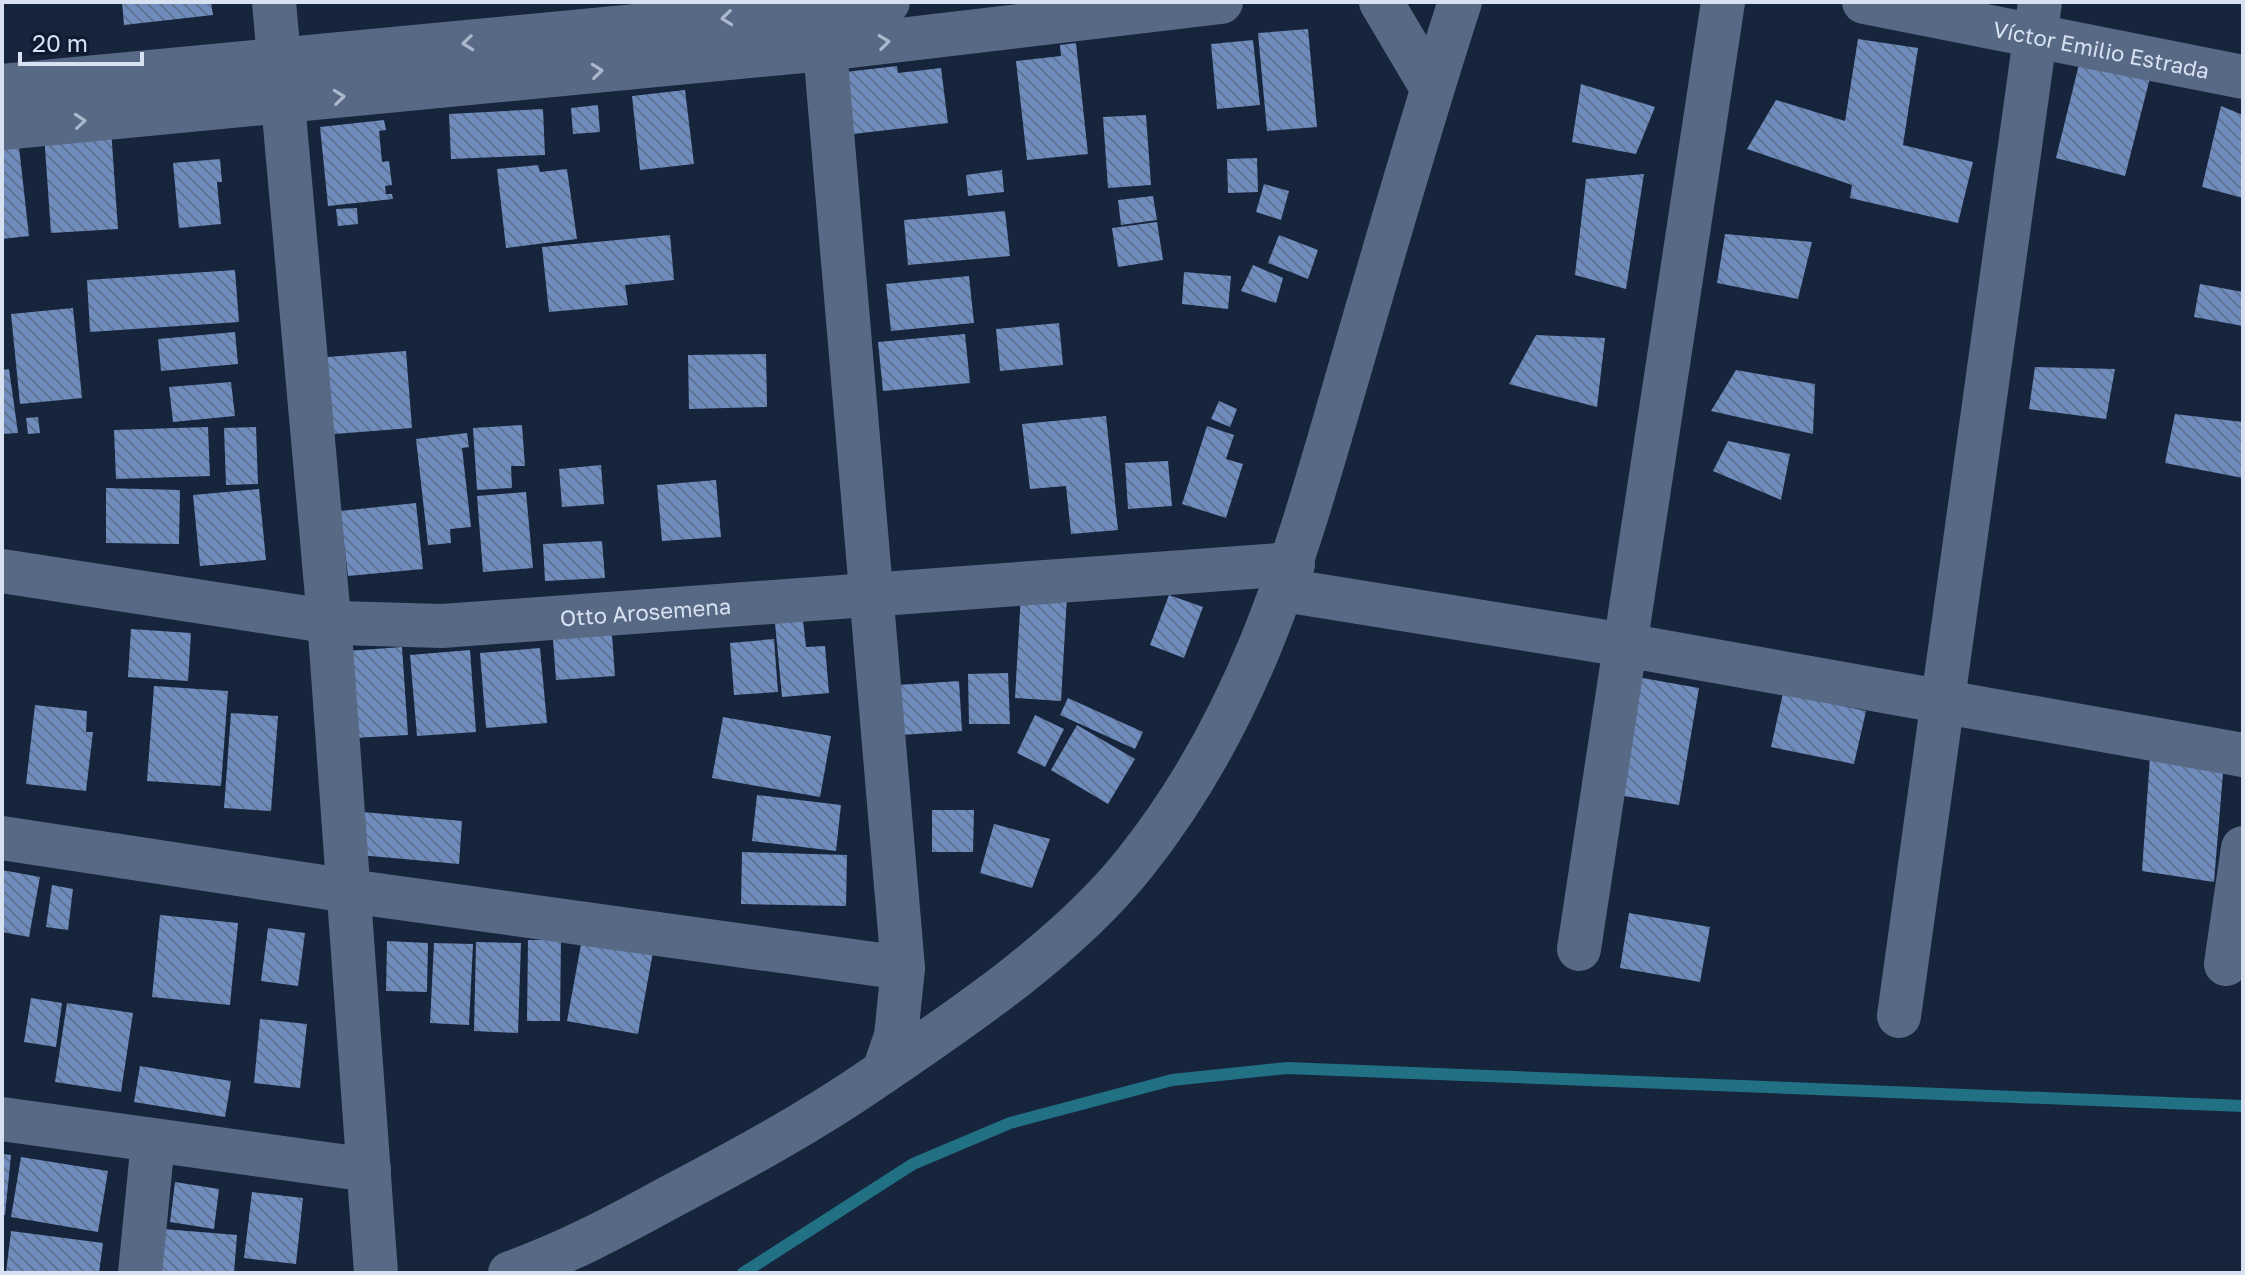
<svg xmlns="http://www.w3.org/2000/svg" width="2245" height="1275" font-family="'Golos Text',sans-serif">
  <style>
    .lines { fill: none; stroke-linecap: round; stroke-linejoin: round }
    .stream { stroke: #217084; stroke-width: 12 }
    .building { fill: url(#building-back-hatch) }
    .minor { stroke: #586985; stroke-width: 44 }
    .oneway { stroke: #abb7cb }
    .labels { text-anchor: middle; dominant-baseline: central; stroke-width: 8; stroke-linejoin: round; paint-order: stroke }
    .street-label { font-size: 22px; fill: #d7e1f1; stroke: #0d1b31 }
  </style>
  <defs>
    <pattern id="building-back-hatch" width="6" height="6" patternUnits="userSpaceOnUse" patternTransform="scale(2)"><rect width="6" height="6" fill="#6f8cbc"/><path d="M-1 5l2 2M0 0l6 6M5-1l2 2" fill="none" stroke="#5f7393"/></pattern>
  </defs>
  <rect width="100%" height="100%" fill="#16243c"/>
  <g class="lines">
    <!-- stream -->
    <polyline class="stream" points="743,1273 913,1164 1010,1123 1172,1080 1287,1068 2243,1106"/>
  </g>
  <!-- building -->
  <g class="building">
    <polygon points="122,2 211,2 213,15 124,25"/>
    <polygon points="1308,29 1317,127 1267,131 1258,33"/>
    <polygon points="1858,39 1918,48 1903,145 1973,162 1958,223 1850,198 1852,185 1747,149 1776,100 1845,121"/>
    <polygon points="1253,40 1260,105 1217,109 1211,44"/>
    <polygon points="1076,43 1088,154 1027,160 1016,61 1061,56 1060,45"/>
    <polygon points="2081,56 2151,74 2125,176 2056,158"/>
    <polygon points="897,66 898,73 941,68 948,123 853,134 845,72"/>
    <polygon points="1581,84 1655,107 1636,154 1572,142"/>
    <polygon points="685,90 694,164 640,170 632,96"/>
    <polygon points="598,105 600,132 573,134 571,108"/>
    <polygon points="2221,106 2243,115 2243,198 2202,187"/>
    <polygon points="543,109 545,155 451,159 449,114"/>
    <polygon points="1146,115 1151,185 1108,188 1103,117"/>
    <polygon points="384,120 386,130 379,131 382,162 389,161 392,185 385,186 386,194 392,194 393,199 328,206 320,127"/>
    <polygon points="111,129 118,229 51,233 44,134"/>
    <polygon points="19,147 29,236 2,239 2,148"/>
    <polygon points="1257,158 1258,192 1228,193 1227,159"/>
    <polygon points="220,159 222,182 217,182 221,224 179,228 173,163"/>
    <polygon points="538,165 540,172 567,169 577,239 506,248 497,169"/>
    <polygon points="1002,170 1004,192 968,196 966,175"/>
    <polygon points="1644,174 1626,289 1575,275 1586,179"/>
    <polygon points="1264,184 1289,191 1281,220 1256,212"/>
    <polygon points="1153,196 1157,220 1121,225 1118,200"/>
    <polygon points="357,208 358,224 338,226 336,209"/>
    <polygon points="1005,211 1010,256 908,265 904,220"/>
    <polygon points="1157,222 1163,260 1118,267 1112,228"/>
    <polygon points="1725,234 1812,242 1798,299 1717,283"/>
    <polygon points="670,235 674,280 625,285 628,305 549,312 542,247"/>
    <polygon points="1279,235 1318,250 1308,279 1268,263"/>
    <polygon points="1253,265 1283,278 1276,303 1241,291"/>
    <polygon points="235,270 239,322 90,332 87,280"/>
    <polygon points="1184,272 1231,276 1228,309 1182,304"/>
    <polygon points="969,276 974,323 891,331 886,284"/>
    <polygon points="2200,284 2243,292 2243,326 2194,317"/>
    <polygon points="73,308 82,398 20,404 11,314"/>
    <polygon points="1059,323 1063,365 1000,371 996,329"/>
    <polygon points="235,332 238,364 161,371 158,339"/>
    <polygon points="965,334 970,383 883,391 878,342"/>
    <polygon points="1536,335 1605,338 1597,407 1509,384"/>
    <polygon points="406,351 412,428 321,435 314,358"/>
    <polygon points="766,354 767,407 689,409 688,355"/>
    <polygon points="2035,367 2115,369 2106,419 2029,409"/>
    <polygon points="9,369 18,433 2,434 2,370"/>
    <polygon points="1736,370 1815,384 1813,434 1711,411"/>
    <polygon points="231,382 235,416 173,422 169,387"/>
    <polygon points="1219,401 1237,409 1230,427 1211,419"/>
    <polygon points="2175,414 2243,422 2243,478 2165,463"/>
    <polygon points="1106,416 1118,530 1071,534 1066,486 1030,489 1022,424"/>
    <polygon points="38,417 40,433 28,434 26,418"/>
    <polygon points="522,425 525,466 511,466 512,488 477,490 473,428"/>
    <polygon points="1207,426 1234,435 1226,459 1243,464 1226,518 1182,504"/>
    <polygon points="208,427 210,476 116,479 114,430"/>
    <polygon points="256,427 258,484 226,485 224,428"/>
    <polygon points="467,433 469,447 462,448 471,527 450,529 451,543 428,545 416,439"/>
    <polygon points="1728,441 1790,454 1781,500 1713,471"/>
    <polygon points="1168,461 1172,506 1128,509 1125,463"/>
    <polygon points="601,465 604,504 562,507 559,469"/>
    <polygon points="716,480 721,537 662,541 657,485"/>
    <polygon points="106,488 180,490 179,544 106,543"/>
    <polygon points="259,489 266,560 200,566 193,495"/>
    <polygon points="526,492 533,568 483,572 477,496"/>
    <polygon points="416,503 423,569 348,576 340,511"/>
    <polygon points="602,541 605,578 545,581 543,544"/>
    <polygon points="1021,593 1067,596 1061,701 1015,698"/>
    <polygon points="1169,595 1203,607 1184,658 1150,645"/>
    <polygon points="803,620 806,647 825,646 829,693 782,697 775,623"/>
    <polygon points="131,629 191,633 188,681 128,677"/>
    <polygon points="612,635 615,676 556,680 553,639"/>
    <polygon points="774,639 778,692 734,695 730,643"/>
    <polygon points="402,647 408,735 354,738 347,651"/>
    <polygon points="540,648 547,723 486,728 480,653"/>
    <polygon points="470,650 476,732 417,736 410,655"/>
    <polygon points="1008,673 1010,724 969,724 968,674"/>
    <polygon points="1631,676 1699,688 1679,805 1612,794"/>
    <polygon points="959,681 962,731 900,735 897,685"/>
    <polygon points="154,686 228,691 221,786 147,781"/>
    <polygon points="1783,693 1866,711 1854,764 1771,747"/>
    <polygon points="1068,698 1143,732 1135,749 1060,715"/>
    <polygon points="35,705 87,711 86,732 93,732 86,791 26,784"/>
    <polygon points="231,713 278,716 271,811 224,808"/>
    <polygon points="1035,715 1064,729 1045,767 1017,753"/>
    <polygon points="723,717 831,736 820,797 712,778"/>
    <polygon points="1077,725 1135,759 1108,804 1051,770"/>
    <polygon points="2150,757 2223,773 2214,882 2142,871"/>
    <polygon points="757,795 841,805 836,851 752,841"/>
    <polygon points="932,810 974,810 973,852 932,852"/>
    <polygon points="352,811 462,821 459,864 348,854"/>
    <polygon points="994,824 1050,839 1032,888 980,873"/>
    <polygon points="742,852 847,855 846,906 741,904"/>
    <polygon points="2,870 40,877 29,937 2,932"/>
    <polygon points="52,885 73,889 68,930 46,927"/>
    <polygon points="1629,913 1710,927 1700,982 1620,968"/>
    <polygon points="160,915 238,923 230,1005 152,997"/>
    <polygon points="268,928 305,933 298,986 261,981"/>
    <polygon points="582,939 653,952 638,1034 567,1021"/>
    <polygon points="528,940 561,940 560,1021 527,1021"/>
    <polygon points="387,941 428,943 427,992 386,991"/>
    <polygon points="476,942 521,943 518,1033 474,1031"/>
    <polygon points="434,943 473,944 469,1025 430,1023"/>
    <polygon points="31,998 62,1003 56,1047 24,1042"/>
    <polygon points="67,1003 133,1013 121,1092 55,1082"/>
    <polygon points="260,1019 307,1024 300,1088 254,1083"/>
    <polygon points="140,1066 231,1081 225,1117 134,1102"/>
    <polygon points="2,1154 11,1155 5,1215 2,1215"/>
    <polygon points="21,1157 108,1171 98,1232 11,1217"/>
    <polygon points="175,1182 219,1189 214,1229 170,1222"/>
    <polygon points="252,1192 303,1198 296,1264 244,1258"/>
    <polygon points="151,1228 237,1235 234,1273 147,1273"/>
    <polygon points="11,1231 103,1243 99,1273 6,1273"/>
  </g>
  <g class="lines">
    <!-- minor -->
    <g class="minor">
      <polyline points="274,2 329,619 376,1273"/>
      <polyline points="821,2 903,968 896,1036 884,1071"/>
      <polyline points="1381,2 1432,88"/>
      <path id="s1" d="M1864,2l379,75"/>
      <polyline points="2,86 888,2"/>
      <polyline points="2,128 824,49 1221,2"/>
      <path id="s2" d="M2,571l337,52 103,3 851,-62"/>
      <polyline points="1284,590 1625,645 2243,755"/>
      <polyline points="2,838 349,891 903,968"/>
      <polyline points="1579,949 1723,2"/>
      <polyline points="2226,964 2243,848"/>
      <polyline points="1899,1016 2040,2"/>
      <polyline points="2,1119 369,1170"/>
      <polyline points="140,1273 153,1141"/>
      <path d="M510,1273c55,-19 109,-48 160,-76 70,-37 139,-74 204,-119 88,-60 193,-130 260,-214 117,-146 161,-306 212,-482 37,-127 73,-254 114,-380"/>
    </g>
  </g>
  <!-- one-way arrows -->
  <defs><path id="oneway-chevron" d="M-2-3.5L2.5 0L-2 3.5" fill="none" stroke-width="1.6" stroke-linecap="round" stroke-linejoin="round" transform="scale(2)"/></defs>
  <g class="oneway">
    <use href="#oneway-chevron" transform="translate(727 18) rotate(174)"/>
    <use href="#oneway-chevron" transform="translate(884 42) rotate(-7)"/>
    <use href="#oneway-chevron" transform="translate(468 43) rotate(174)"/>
    <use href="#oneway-chevron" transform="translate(597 71) rotate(-6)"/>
    <use href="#oneway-chevron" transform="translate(339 97) rotate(-6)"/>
    <use href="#oneway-chevron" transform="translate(80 121) rotate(-5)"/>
  </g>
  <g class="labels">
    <!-- street labels -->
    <g class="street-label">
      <text stroke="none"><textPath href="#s1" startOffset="242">Víctor Emilio Estrada</textPath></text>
      <text stroke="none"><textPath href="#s2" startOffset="648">Otto Arosemena</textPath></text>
    </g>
  </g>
  <!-- border -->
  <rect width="2245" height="1275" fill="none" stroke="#d7e1f1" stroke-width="8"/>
  <!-- scale -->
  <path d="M20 52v12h122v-12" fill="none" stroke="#d7e1f1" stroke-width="4"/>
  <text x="32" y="52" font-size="24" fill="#d7e1f1" stroke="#0d1b31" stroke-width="6" paint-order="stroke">20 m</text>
</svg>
